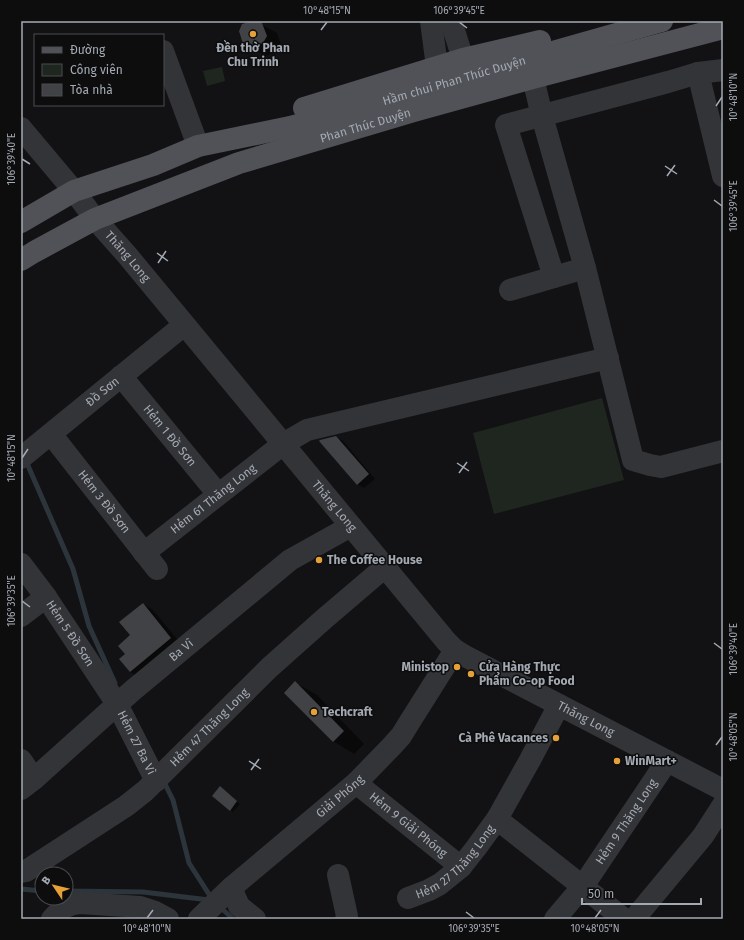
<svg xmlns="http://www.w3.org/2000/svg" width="744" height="940" font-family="'Fira Sans',sans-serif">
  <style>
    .green { fill: #1f261f }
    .shadow { fill: #0007 }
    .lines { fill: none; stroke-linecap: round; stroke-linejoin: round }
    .stream { stroke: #2c353b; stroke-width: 5 }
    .building { fill: #414246 }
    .minor { stroke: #333438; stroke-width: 22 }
    .major { stroke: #505257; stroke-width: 22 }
    .ticks { fill: none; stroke: #a4aab3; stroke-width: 1.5 }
    .poi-dot { fill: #e5a038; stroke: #0d0d0e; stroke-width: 1.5 }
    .labels { text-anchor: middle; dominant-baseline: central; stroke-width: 3; stroke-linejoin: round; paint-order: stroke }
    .poi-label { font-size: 12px; font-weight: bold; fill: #a4aab3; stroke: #0d0d0e; text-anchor: start }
    .street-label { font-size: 12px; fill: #a4aab3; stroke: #0d0d0e }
    .neatline { fill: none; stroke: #a4aab3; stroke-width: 1.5 }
    .ticks-label { font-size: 10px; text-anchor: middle; fill: #a4aab3 }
  </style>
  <rect width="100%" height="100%" fill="#121214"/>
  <!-- green -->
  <g class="green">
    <polygon points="222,67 225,81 207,86 203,71"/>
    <polygon points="602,398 624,480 494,514 473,433"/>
  </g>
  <!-- shadow -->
  <g class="shadow">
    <polygon points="255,21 277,33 281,45 278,51 266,56 244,43"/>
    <polygon points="336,437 343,441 375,479 364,488 357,484"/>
    <polygon points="143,604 153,610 181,644 140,677 130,672 126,655 131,635"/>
    <polygon points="296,683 317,695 364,744 354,754 333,741"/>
    <polygon points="223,790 240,804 233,812 230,810"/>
  </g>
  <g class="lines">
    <!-- stream -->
    <g class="stream">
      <polyline points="26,461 73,569 89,626 115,683"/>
      <polyline points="163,780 173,800 189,863 212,899"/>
      <polyline points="21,889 42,891"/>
      <polyline points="66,891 143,892 209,900"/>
      <polyline points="219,906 233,919"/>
    </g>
  </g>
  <!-- building -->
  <g class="building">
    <polygon points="252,21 257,21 262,23 267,36 263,43 251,48 243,44 239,31 242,24"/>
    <polygon points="336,436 369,474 357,485 319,441 320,440"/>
    <polygon points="143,603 171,638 130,672 119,659 125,654 118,646 130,635 119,622"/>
    <polygon points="295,681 344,731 333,742 284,693"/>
    <polygon points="220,786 237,801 230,811 212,796"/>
  </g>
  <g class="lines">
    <!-- minor -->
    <g class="minor">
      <polyline points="431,21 437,67"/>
      <polyline points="451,21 463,59"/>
      <polyline points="163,51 198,146"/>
      <polyline points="698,73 723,176"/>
      <polyline points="533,78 542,116 585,268 633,460 650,465 661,467 723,451"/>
      <path id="s1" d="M21,128l53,63 21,28 32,36 319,386 9,9 10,6 258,134"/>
      <polyline points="554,277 506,125 668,82 698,73 723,70"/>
      <polyline points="510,290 585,268"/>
      <path id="s2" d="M121,376l97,118"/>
      <path id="s3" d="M51,434l106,135"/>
      <path id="s4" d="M21,458l163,-133"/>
      <path id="s5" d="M144,553l139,-109 24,-14 301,-72"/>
      <path id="s6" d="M21,564l25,33 71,107 39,77"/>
      <polyline points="21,616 46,597"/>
      <polyline points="21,760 34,779"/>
      <path id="s7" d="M356,783l105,84"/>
      <path id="s8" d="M21,789l13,-10 98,-88 158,-131 61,-34"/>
      <polyline points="497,819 624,919"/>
      <path id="s9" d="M21,872l5,-1 100,-65 19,-15 124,-123 55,-49 61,-52"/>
      <polyline points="338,875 347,916 346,919"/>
      <polyline points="231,888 239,906 255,919"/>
      <path id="s10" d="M408,898l21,-8 11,-6 21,-17 15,-19 21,-29 33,-59 29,-55"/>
      <path d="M52,919c9,-10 15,-15 28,-16l60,4 15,5 13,7"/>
      <path id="s11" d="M199,919l32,-31 125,-105 35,-36 10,-11 8,-13 46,-73"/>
      <path id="s12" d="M555,919l28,-33 84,-125"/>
      <polyline points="634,919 703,836 723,805"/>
    </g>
    <!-- major -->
    <g class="major">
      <polyline points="304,108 463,59 540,41"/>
      <path id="s13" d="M21,222l53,-31 79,-26 45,-19 92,-19 91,-25 182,-53 99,-28"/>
      <path id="s14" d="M21,260l13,-8 61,-33 144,-56 175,-52 119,-33 190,-50"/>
    </g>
  </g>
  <!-- ticks -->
  <path class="ticks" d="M459,22l8,6M321,30l6,-8M716,106l6,-9M22,159l8,5M665,166l12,8M667,176l8,-11M714,200l8,6M157,253l11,8M158,263l8,-12M22,458l6,-9M457,463l12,8M459,473l8,-11M22,601l8,6M714,643l8,6M716,745l6,-8M249,761l12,8M251,770l8,-11M466,912l8,6M147,918l6,-8M595,918l6,-8"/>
  <!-- markers -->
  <g class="poi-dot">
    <circle cx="253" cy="34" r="4"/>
    <circle cx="319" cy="560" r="4"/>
    <circle cx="457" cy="667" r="4"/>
    <circle cx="471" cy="674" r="4"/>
    <circle cx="314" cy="712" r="4"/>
    <circle cx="556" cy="738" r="4"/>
    <circle cx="617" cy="761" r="4"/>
  </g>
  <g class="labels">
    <!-- poi labels -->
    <g class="poi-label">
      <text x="253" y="48" text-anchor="middle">Đền thờ Phan<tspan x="253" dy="14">Chu Trinh</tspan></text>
      <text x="327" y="560">The Coffee House</text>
      <text x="449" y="667" text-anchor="end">Ministop</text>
      <text x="479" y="667">Cửa Hàng Thực<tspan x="479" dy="14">Phẩm Co-op Food</tspan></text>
      <text x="322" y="712">Techcraft</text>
      <text x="548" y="738" text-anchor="end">Cà Phê Vacances</text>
      <text x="625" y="761">WinMart+</text>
    </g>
    <!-- street labels -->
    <g class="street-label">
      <text stroke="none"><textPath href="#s13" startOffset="458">Hầm chui Phan Thúc Duyện</textPath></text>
      <text stroke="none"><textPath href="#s14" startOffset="371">Phan Thúc Duyện</textPath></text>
      <text stroke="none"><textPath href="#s1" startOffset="167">Thăng Long</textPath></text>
      <text stroke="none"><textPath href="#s4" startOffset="105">Đồ Sơn</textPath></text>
      <text stroke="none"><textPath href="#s2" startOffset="77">Hẻm 1 Đồ Sơn</textPath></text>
      <text stroke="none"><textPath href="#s5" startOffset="88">Hẻm 61 Thăng Long</textPath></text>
      <text stroke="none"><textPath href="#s3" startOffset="86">Hẻm 3 Đồ Sơn</textPath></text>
      <text stroke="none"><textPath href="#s1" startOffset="491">Thăng Long</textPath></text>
      <text stroke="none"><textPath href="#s6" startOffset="85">Hẻm 5 Đồ Sơn</textPath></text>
      <text stroke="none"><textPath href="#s8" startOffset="212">Ba Vì</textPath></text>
      <text stroke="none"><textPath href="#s1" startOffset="827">Thăng Long</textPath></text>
      <text stroke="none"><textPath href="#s9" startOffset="239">Hẻm 47 Thăng Long</textPath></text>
      <text stroke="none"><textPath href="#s6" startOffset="213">Hẻm 27 Ba Vì</textPath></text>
      <text stroke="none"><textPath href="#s11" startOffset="187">Giải Phóng</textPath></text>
      <text stroke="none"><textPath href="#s12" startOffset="121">Hẻm 9 Thăng Long</textPath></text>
      <text stroke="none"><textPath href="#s7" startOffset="67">Hẻm 9 Giải Phóng</textPath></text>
      <text stroke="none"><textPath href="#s10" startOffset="61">Hẻm 27 Thăng Long</textPath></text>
    </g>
  </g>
  <!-- border -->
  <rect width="744" height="940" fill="none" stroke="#0d0d0e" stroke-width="44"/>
  <!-- legend -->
  <rect x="34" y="34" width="130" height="72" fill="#0d0d0e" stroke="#494c50"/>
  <rect x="42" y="47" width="20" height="6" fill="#505257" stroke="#494c50"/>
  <text x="70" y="54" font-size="12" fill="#a4aab3">Đường</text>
  <rect x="42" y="64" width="20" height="12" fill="#1f261f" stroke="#494c50"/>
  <text x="70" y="74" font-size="12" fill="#a4aab3">Công viên</text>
  <rect x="42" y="84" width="20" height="12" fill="#414246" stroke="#494c50"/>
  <text x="70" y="94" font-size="12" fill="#a4aab3">Tòa nhà</text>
  <!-- north arrow -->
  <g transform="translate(54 886) rotate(305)"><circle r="19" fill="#0d0d0e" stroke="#494c50"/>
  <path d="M0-3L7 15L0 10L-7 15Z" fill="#e5a038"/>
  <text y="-6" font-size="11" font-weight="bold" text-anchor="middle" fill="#a4aab3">B</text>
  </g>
  <!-- scale -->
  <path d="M582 898v6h119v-6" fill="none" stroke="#a4aab3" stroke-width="2"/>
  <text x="588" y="898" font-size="12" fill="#a4aab3" stroke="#0d0d0e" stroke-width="3" paint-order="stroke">50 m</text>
  <rect x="22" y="22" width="700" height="896" class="neatline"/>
  <g class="ticks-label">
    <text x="327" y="14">10°48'15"N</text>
    <text x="459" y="14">106°39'45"E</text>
    <text transform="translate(733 97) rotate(-90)" y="4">10°48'10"N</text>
    <text transform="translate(11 159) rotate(-90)" y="4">106°39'40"E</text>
    <text transform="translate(733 206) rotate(-90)" y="4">106°39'45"E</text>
    <text transform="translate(11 458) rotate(-90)" y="4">10°48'15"N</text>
    <text transform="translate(11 601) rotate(-90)" y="4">106°39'35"E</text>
    <text transform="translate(733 649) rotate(-90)" y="4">106°39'40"E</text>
    <text transform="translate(733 737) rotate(-90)" y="4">10°48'05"N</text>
    <text x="147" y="932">10°48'10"N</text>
    <text x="474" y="932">106°39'35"E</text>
    <text x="595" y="932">10°48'05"N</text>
  </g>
</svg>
